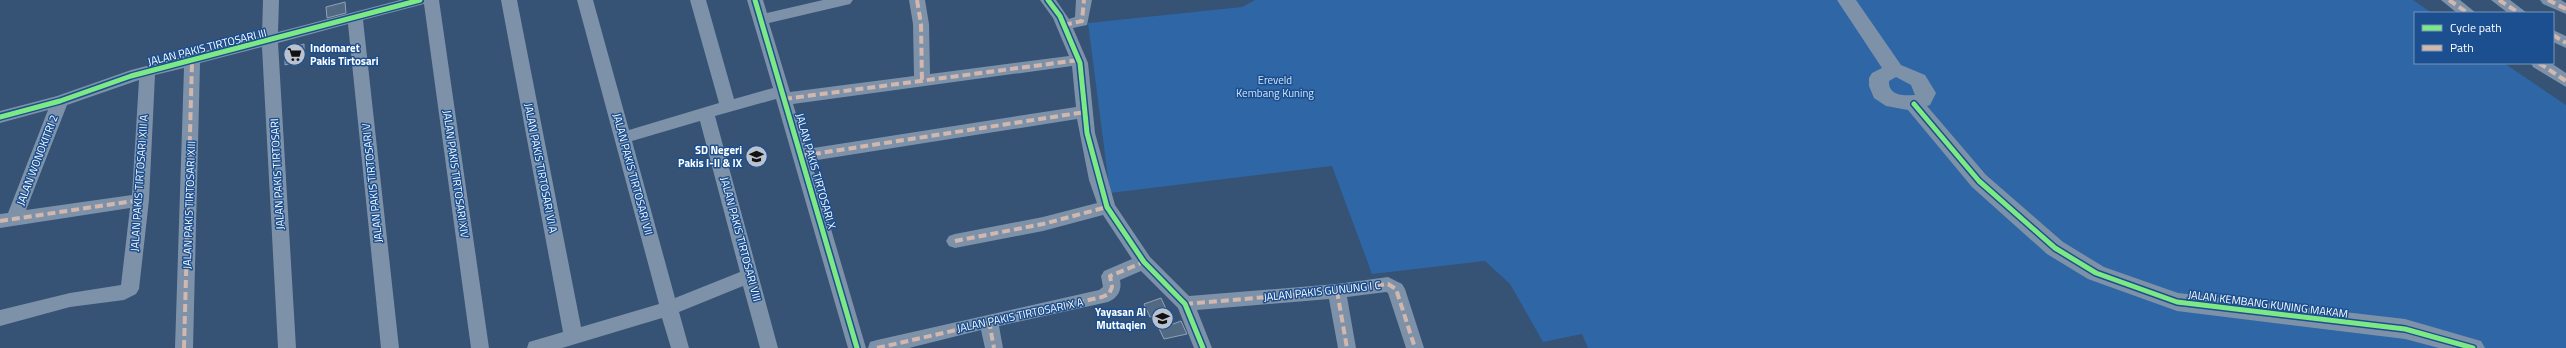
<svg xmlns="http://www.w3.org/2000/svg" width="2566" height="348" font-family="'Titillium Web',sans-serif">
  <style>
    .green { fill: #2f66a5 }
    .building { fill: #526984; stroke: #92a2b6 }
    .lines { fill: none; stroke-linecap: round; stroke-linejoin: round }
    .minor { fill: #7d92a8; fill-rule: evenodd }
    .tertiary { fill: #7d92a8; fill-rule: evenodd }
    .quiet { stroke: #d1b7ad; stroke-width: 4; stroke-dasharray: 8 4; stroke-linecap: butt }
    .cycleway-casing { stroke: #1b4f8f; stroke-width: 8 }
    .cycleway { stroke: #7ce984; stroke-width: 5 }
    .labels { text-anchor: middle; dominant-baseline: central; stroke-width: 3; stroke-linejoin: round; paint-order: stroke }
    .street-label { font-size: 11px; fill: #fff; stroke: #1b4f8f }
    .poi-label { font-size: 11px; font-weight: bold; fill: #fff; stroke: #1b4f8f; text-anchor: end }
    .park-label { font-size: 11px; fill: #cfe3fa; stroke: #1b4f8f }
  </style>
  <rect width="100%" height="100%" fill="#365274"/>
  <!-- green -->
  <polygon class="green" points="1255,0 2413,0 2432,13 2415,13 2415,63 2504,63 2566,105 2566,348 1588,348 1582,334 1543,342 1510,284 1485,261 1372,274 1332,166 1110,193 1088,23 1242,7"/>
  <!-- building -->
  <g class="building">
    <polygon points="345,2 346,13 327,18 326,7"/>
    <polygon points="304,44 304,59 285,65 285,50"/>
    <polygon points="1161,298 1173,324 1181,321 1187,334 1164,339 1153,316 1150,317 1144,304"/>
  </g>
  <g class="lines">
    <!-- minor -->
    <g class="minor">
      <path d="M263,0h16l-1,32 122,-32h39l50,348h-18l-47,-344 -61,16 36,328h-18l-33,-324 -70,19 18,305h-18l-16,-301 -62,16 -7,285h-18l9,-280 -29,7 -6,125 -10,89 -3,5 -12,6 -54,7 -70,19v-16l70,-17 51,-8 9,-77 -130,20v-14l8,-1 40,-103 -48,13v-12l57,-15 74,-26 131,-34zM139,80l-7,115 -106,15 41,-105z"/>
      <path d="M501,0h16l64,327 78,-23 -82,-304h16l36,130 90,-27 -29,-103h16l28,99 39,-11 -26,-88h16l4,13 56,-13h30l-3,4 -81,19 21,69 124,-16 -1,-52 -4,-24h16l4,24 1,50 139,-18 -16,-38 -13,-18h16l13,19 6,-2 1,-17h16l-5,25 -14,3 15,35 7,70 20,72 35,52 39,39 148,-12 51,-7 14,7 3,5 19,59h-18l-18,-55 -2,-1 -39,5 9,51h-18l-9,-49 -132,11 15,38h-18l-16,-40 -37,-37 -21,9c2,10 -2,18 -12,22l-109,24 4,22h-18l-4,-18 -72,18h-41l2,-6 7,-2 222,-50 4,-3 -2,-11 3,-5 28,-12 -29,-44 -60,16 -88,17 -6,-2 -3,-5 3,-5 6,-2 88,-17 54,-14 -8,-23 -12,-61 -266,42 55,187h-18l-72,-249 -61,17 63,232h-18l-17,-62 -64,26 10,36h-18l-9,-30 -100,30h-35l2,-6 34,-10zM1072,66l4,41 -269,42 -14,-45zM700,121l40,151 -65,26 -43,-157z"/>
      <polygon points="2441,0 2460,0 2476,13 2457,13"/>
      <polygon points="2491,0 2510,0 2527,13 2508,13"/>
      <polygon points="2540,0 2561,0 2566,3 2566,14 2543,4"/>
      <polygon points="2553,30 2566,36 2566,48 2553,42"/>
      <polygon points="2531,63 2551,63 2566,73 2566,87 2533,67"/>
    </g>
    <!-- tertiary -->
    <path class="tertiary" d="M1837,0h19l45,65 24,10 11,18 -6,12 -3,1 59,69 77,67 41,25 74,26 227,26 76,22 4,7h-46l-34,-9 -228,-28 -89,-32 -41,-25 -75,-67 -64,-77 -22,-4 -12,-8 -5,-12v-8l3,-5 10,-5zM1896,77l15,8 4,10c-11,1 -27,1 -26,-14z"/>
    <!-- quiet -->
    <g class="quiet">
      <polyline points="917,0 921,24 922,82"/>
      <polyline points="2449,0 2468,13"/>
      <polyline points="2499,0 2519,13"/>
      <polyline points="2548,0 2566,9"/>
      <polyline points="1064,25 1082,21 1084,0"/>
      <polyline points="2553,35 2566,43"/>
      <polyline points="2539,63 2566,81"/>
      <polyline points="784,99 1079,60"/>
      <polyline points="801,156 1085,112"/>
      <polyline points="0,221 140,200"/>
      <polyline points="955,241 1043,224 1107,207"/>
      <polyline points="1337,291 1347,348"/>
      <polyline points="1185,304 1337,291 1388,284 1396,289 1415,348"/>
      <polyline points="989,321 994,348"/>
      <polyline points="184,348 192,62"/>
      <polyline points="877,348 1102,297 1109,294 1112,287 1110,276 1144,262"/>
    </g>
    <defs>
      <g id="cycleway">
        <polyline points="755,0 857,348"/>
        <polyline points="1048,0 1060,16 1080,63 1087,133 1107,207 1144,262 1185,304 1203,348"/>
        <polyline points="1914,104 1979,181 2055,248 2096,273 2177,302 2405,329 2473,348"/>
        <polyline points="0,117 60,101 131,76 420,0"/>
      </g>
    </defs>
    <!-- cycleway casing -->
    <use href="#cycleway" class="cycleway-casing"/>
    <!-- cycleway -->
    <use href="#cycleway" class="cycleway"/>
  </g>
  <!-- icons -->
  <defs>
    <symbol id="supermarket-disc" viewBox="-11 -11 22 22"><circle r="9.5" fill="#b9c2ce" stroke="#1b4f8f"/><path d="M-6-5.5h2.5l.6 2H6L4.5 2H-2.5L-4.4-4H-6ZM-1.5 3.2a1.3 1.3 0 1 0 .1 0ZM3 3.2a1.3 1.3 0 1 0 .1 0Z" fill="#111"/></symbol>
    <symbol id="school-disc" viewBox="-11 -11 22 22"><circle r="9.5" fill="#b9c2ce" stroke="#1b4f8f"/><path d="M0-5L7-2L0 1L-7-2ZM-4 1L0 2.5L4 1V4Q0 6-4 4Z" fill="#111"/></symbol>
  </defs>
  <g fill-rule="evenodd">
    <use href="#supermarket-disc" x="282" y="42" width="25" height="25"/>
    <use href="#school-disc" x="744" y="144" width="25" height="25"/>
    <use href="#school-disc" x="1150" y="306" width="25" height="25"/>
  </g>
  <g class="labels">
    <!-- street labels -->
    <g class="street-label">
      <text transform="translate(207 47) rotate(-14)">JALAN PAKIS TIRTOSARI III</text>
      <text transform="translate(37 160) rotate(-69)">JALAN WONOKITRI 2</text>
      <text transform="translate(541 168) rotate(79)">JALAN PAKIS TIRTOSARI VI A</text>
      <text transform="translate(816 171) rotate(74)">JALAN PAKIS TIRTOSARI X</text>
      <text transform="translate(277 174) rotate(-93)">JALAN PAKIS TIRTOSARI</text>
      <text transform="translate(456 174) rotate(82)">JALAN PAKIS TIRTOSARI XIV</text>
      <text transform="translate(633 174) rotate(75)">JALAN PAKIS TIRTOSARI VII</text>
      <text transform="translate(139 183) rotate(-86)">JALAN PAKIS TIRTOSARI XIII A</text>
      <text transform="translate(372 183) rotate(-96)">JALAN PAKIS TIRTOSARI V</text>
      <text transform="translate(189 205) rotate(-88)">JALAN PAKIS TIRTOSARI XIII</text>
      <text transform="translate(741 239) rotate(75)">JALAN PAKIS TIRTOSARI VIII</text>
      <text transform="translate(1322 291) rotate(-6)">JALAN PAKIS GUNUNG I C</text>
      <text transform="translate(2268 304) rotate(7)">JALAN KEMBANG KUNING MAKAM</text>
      <text transform="translate(1020 315) rotate(-12)">JALAN PAKIS TIRTOSARI X A</text>
    </g>
    <!-- poi labels -->
    <g class="poi-label">
      <text x="310" y="48" text-anchor="start">Indomaret<tspan x="310" dy="13">Pakis Tirtosari</tspan></text>
      <text x="742" y="150">SD Negeri<tspan x="742" dy="13">Pakis I-II &amp; IX</tspan></text>
      <text x="1146" y="312">Yayasan Al<tspan x="1146" dy="13">Muttaqien</tspan></text>
    </g>
    <!-- park labels -->
    <g class="park-label">
      <text x="1275" y="80">Ereveld<tspan x="1275" dy="13">Kembang Kuning</tspan></text>
    </g>
  </g>
  <!-- legend -->
  <rect x="2414" y="12" width="140" height="52" fill="#1b4f8f" stroke="#7695bc"/>
  <rect x="2422" y="25" width="20" height="6" fill="#7ce984" stroke="#7695bc"/>
  <text x="2450" y="32" font-size="12" fill="#ffffff">Cycle path</text>
  <rect x="2422" y="45" width="20" height="6" fill="#d1b7ad" stroke="#7695bc"/>
  <text x="2450" y="52" font-size="12" fill="#ffffff">Path</text>
</svg>
